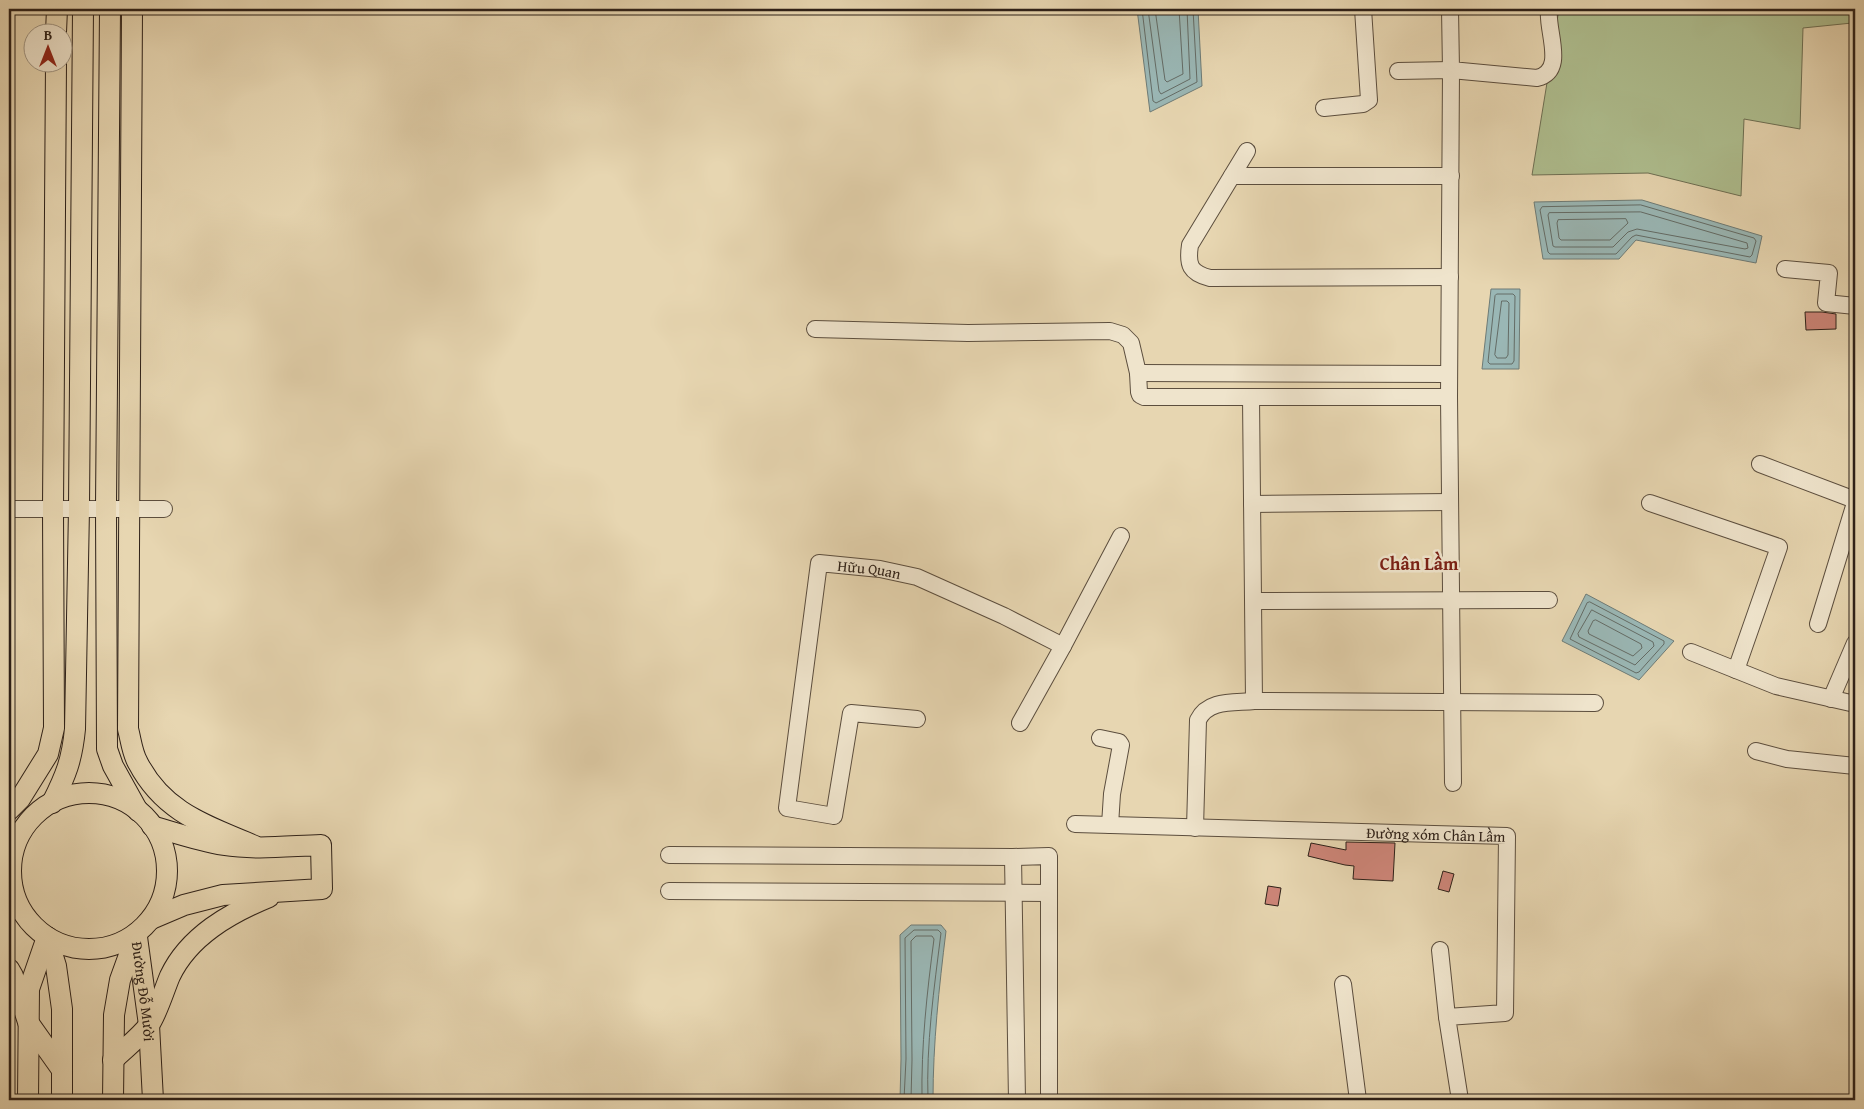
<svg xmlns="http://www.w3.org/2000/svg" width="1864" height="1109" font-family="'Gentium Book Plus',serif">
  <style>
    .green { fill: #afbf90; stroke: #6e7054 }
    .water { fill: #9ab7b5; stroke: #6e7b76 }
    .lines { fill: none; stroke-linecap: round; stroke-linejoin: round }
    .shore { stroke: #646c66; stroke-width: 1 }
    .building { fill: #cd8578; stroke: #2d2018 }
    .minor-casing { stroke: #5c4e3e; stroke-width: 18 }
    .major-casing { stroke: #2d2018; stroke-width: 22 }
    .minor { stroke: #efe4cc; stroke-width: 16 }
    .major { stroke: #e7d6b1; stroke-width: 20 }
    .labels { text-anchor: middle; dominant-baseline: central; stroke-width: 5; stroke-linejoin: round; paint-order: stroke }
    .street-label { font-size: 15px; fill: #2d2018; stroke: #efe4cc }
    .quarter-label { font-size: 18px; font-weight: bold; fill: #7a1f14; stroke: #efe4cc }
  </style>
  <rect width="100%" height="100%" fill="#e7d6b1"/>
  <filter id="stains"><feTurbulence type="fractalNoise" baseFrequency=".004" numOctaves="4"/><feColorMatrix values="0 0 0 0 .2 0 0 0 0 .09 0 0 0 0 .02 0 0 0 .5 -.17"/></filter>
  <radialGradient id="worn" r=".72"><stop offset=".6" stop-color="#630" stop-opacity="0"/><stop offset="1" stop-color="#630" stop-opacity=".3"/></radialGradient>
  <!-- green -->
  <polygon class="green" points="1559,9 1849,9 1852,23 1803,28 1800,129 1744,119 1741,196 1648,173 1532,175"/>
  <!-- water -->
  <g class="water">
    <polygon points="1137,9 1198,9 1202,86 1150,112"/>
    <polygon points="1642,200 1762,236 1756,263 1636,240 1619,259 1543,259 1534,202"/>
    <polygon points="1491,289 1520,289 1519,369 1482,369"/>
    <polygon points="1586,594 1674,641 1639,680 1562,641"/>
    <path d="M911,925h30l5,6c-7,57 -13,112 -13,169h-33l1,-41 -1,-124z"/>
  </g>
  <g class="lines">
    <!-- shore -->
    <g class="shore">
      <polyline points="1142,9 1153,101 1156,103 1197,82 1193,9"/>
      <polyline points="1148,9 1159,91 1161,94 1190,79 1187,9"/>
      <polyline points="1155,9 1165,80 1167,82 1183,74 1179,9"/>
      <polygon points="1641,205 1754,238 1756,241 1752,255 1750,257 1636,235 1632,237 1616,254 1550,254 1548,252 1540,210 1542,207"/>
      <polygon points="1641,212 1747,243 1748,248 1745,249 1637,229 1628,232 1613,247 1555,247 1553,246 1548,215 1549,213"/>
      <polygon points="1626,219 1628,223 1610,240 1561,240 1559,238 1557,223 1558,220"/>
      <polygon points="1497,294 1513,294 1515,296 1514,361 1512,364 1490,364 1488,362 1495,296"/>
      <polygon points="1502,301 1507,301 1509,303 1508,355 1506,358 1497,358 1495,355"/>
      <polygon points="1590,602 1664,641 1664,644 1639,672 1636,673 1570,639 1587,603"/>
      <polygon points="1592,610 1653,642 1654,646 1635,665 1579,637 1578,634"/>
      <polygon points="1596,620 1641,644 1642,648 1633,656 1589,634 1588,631 1593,621"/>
      <path d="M904,1100l2,-41 -1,-121 9,-8h24l3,3c-7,56 -15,111 -13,167"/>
      <path d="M911,1100l1,-40 -1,-119 5,-5h16l2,3c-7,53 -13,107 -12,161"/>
    </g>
  </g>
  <!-- building -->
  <g class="building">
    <polygon points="1805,312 1822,312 1836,314 1836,329 1806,330"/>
    <polygon points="1346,842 1395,843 1393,881 1353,879 1354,866 1345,865 1308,856 1311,843 1346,850"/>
    <polygon points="1443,871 1454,874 1449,892 1438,889"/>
    <polygon points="1268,886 1281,888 1278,906 1265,904"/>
  </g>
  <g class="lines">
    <defs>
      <g id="minor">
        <path d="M1450,9l1,61 86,8c30,-7 9,-47 12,-69"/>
        <polyline points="1398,71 1451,70 1449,397"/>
        <polyline points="1324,108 1363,104 1369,100 1363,9"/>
        <path d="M1247,151l-57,94c-3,20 0,28 20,33l240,-1"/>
        <polyline points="1232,176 1451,176"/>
        <polyline points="1785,269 1829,273 1826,303 1855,306"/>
        <polyline points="815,329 968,333 1110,331 1123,335 1131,343 1138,373 1139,392 1140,395 1144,397 1449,397 1453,783"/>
        <polyline points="1138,373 1449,374"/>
        <polyline points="1251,397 1254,701"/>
        <polyline points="1760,464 1855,500"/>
        <polyline points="1650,503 1779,547 1736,670"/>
        <polyline points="1252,504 1450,502"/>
        <polyline points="9,509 164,509"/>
        <polyline points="1254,601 1549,600"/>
        <polyline points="1818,624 1855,503"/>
        <polyline points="1063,646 1121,536"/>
        <polyline points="1691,652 1776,686 1855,704"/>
        <polyline points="1831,699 1855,643"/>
        <path id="s1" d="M917,719l-66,-6 -17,103 -47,-8 32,-245 61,6 37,8 87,39 59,30 -43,77"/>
        <polyline points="1100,738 1119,742 1121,745 1112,794 1110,825"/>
        <polyline points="1756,751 1787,759 1855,766"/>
        <path id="s2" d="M1075,824l432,12 -2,177 -58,4 13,83"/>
        <path d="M1195,828l3,-108c10,-21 36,-17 56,-19l341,2"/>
        <polyline points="669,855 1013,857 1049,856 1049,1100"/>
        <polyline points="1013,857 1017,1100"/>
        <polyline points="669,891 1049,893"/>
        <polyline points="1440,950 1447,1017"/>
        <polyline points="1343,984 1358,1100"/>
      </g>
      <g id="major">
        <polyline points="110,9 106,508 107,749 113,766 138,811"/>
        <path d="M132,9l-4,720c3,11 4,24 10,34 26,50 68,62 117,83"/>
        <polyline points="56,32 57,9"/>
        <circle cx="89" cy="871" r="78"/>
        <path d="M52,803c14,-28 20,-43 23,-74l4,-221 4,-499"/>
        <polyline points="9,810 20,799 48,754 54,728 53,509 56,62"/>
        <path d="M151,919l33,-14 39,-10 99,-6 -1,-44c-32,1 -66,5 -97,0 -25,-4 -48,-12 -72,-19"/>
        <polyline points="47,937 56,966 62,1009 62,1100"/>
        <path id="s3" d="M137,937l12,88 4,75"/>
        <polyline points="9,969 13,976 28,1022 62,1070"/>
        <path d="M113,1060c11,-11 26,-22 36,-35 8,-11 15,-35 21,-49 19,-40 60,-63 99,-79"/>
        <polyline points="28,1100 29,989 47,937"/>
        <polyline points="113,1100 114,1015 120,980 137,933"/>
      </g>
    </defs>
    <!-- minor casing -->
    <use href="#minor" class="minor-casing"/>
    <!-- major casing -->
    <use href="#major" class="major-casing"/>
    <!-- minor -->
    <use href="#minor" class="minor"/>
    <!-- major -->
    <use href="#major" class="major"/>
  </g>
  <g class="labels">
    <!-- street labels -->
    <g class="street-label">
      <text stroke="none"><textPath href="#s1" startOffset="516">Hữu Quan</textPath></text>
      <text stroke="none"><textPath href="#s2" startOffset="361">Đường xóm Chân Lầm</textPath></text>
      <text stroke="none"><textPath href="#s3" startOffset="55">Đường Đỗ Mười</textPath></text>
    </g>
    <!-- quarter labels -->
    <g class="quarter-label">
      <text x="1419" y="563">Chân Lầm</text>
    </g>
  </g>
  <!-- margin -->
  <rect width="1864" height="1109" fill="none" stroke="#e7d6b1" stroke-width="30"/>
  <rect x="10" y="10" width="1844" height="1089" fill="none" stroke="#2d2018" stroke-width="2.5"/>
  <rect x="15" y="15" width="1834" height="1079" fill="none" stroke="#2d2018"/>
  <!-- north arrow -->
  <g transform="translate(48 48)"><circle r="24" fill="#efe4cc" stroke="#a19684"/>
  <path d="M0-4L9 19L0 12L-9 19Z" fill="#8f2418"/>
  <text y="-8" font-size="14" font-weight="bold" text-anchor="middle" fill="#2d2018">B</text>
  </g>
  <rect width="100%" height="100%" filter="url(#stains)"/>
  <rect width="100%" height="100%" fill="url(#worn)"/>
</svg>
